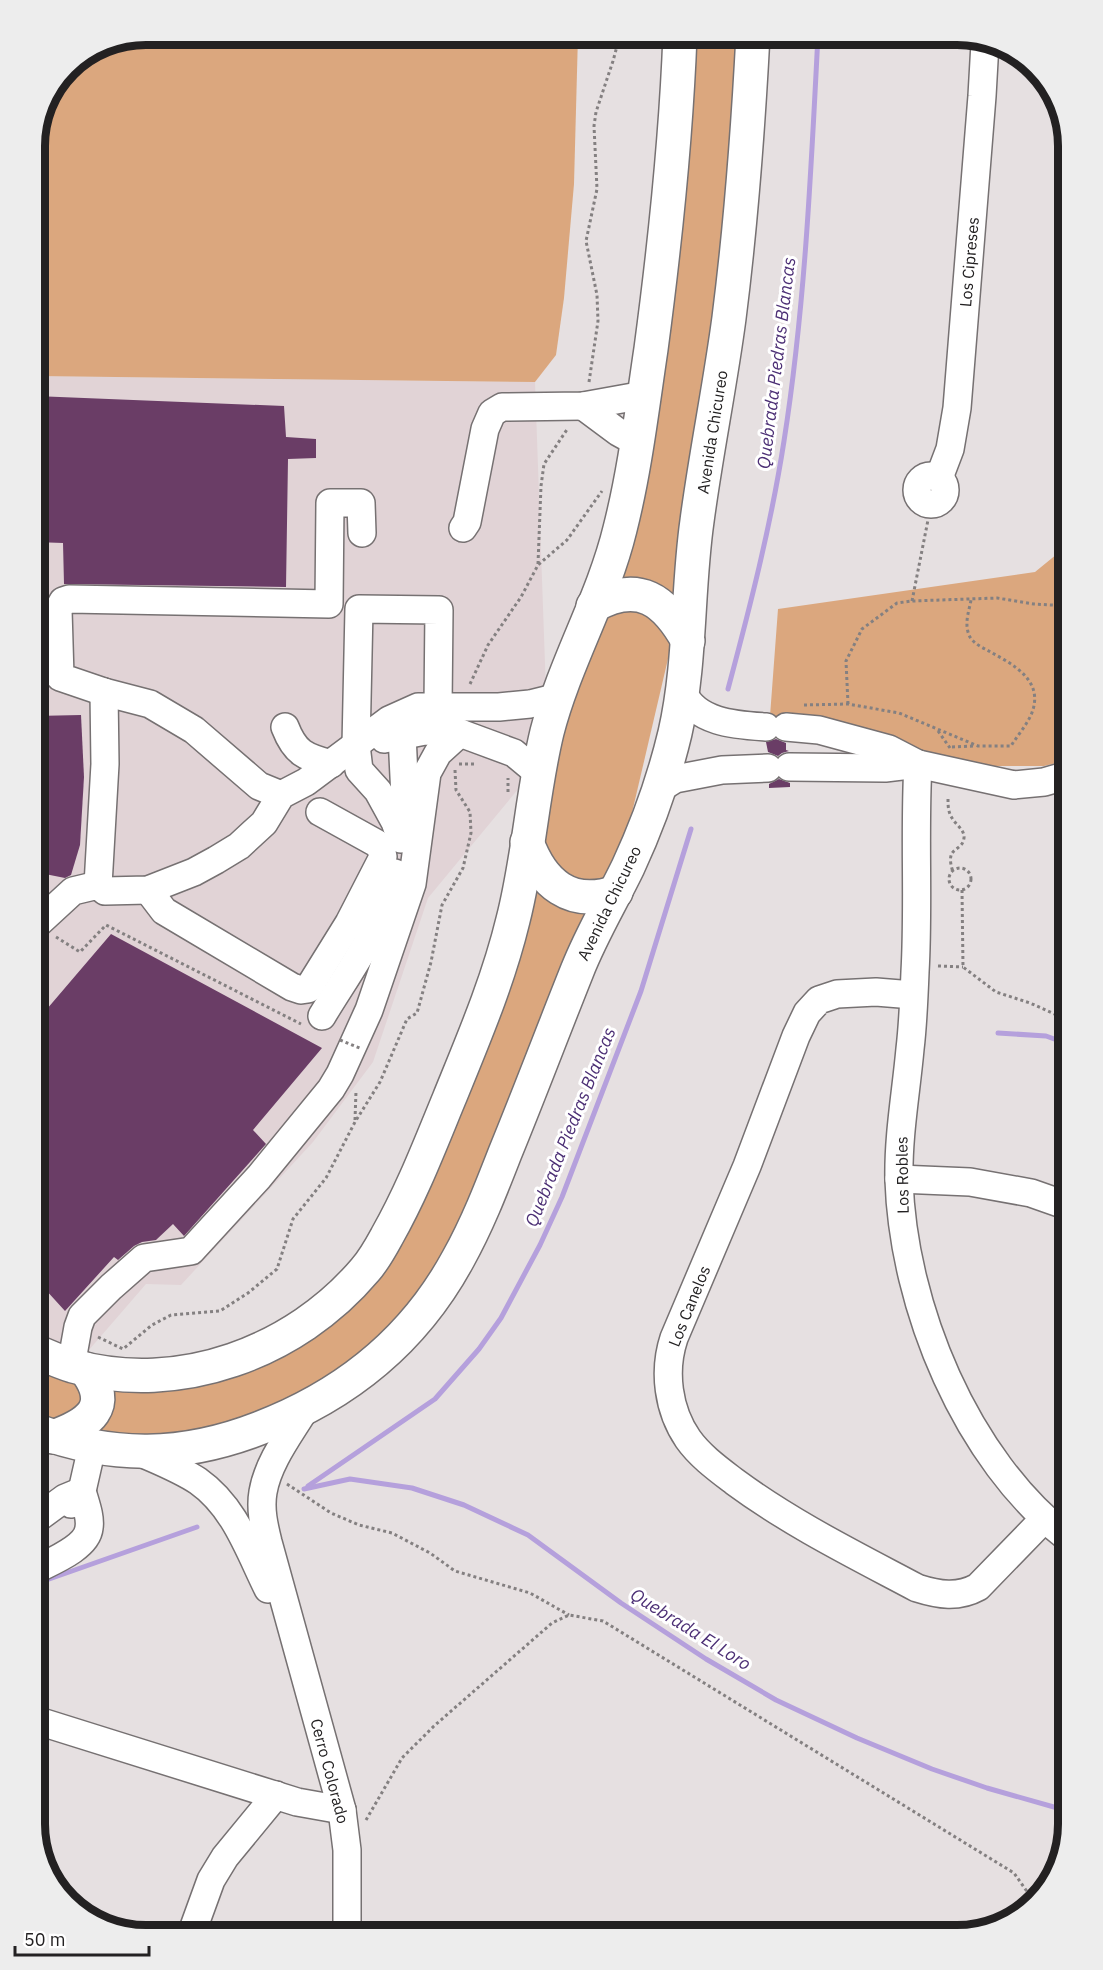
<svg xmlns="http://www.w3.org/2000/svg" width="1103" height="1970" font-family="'IBM Plex Sans',sans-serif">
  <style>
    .built { fill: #e1d3d6 }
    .green { fill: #dba77e }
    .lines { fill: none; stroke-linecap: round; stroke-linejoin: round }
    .stream { stroke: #b5a0dc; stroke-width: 5 }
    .building { fill: #6a3d66 }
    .minor-casing { stroke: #767172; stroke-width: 30 }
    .major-casing { stroke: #767172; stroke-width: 36 }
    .path { stroke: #848081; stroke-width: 3; stroke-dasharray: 3 3; stroke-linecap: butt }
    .minor { stroke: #fff; stroke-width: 27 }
    .major { stroke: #fff; stroke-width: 33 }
    .path-bridge { stroke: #848081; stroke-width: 3; stroke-dasharray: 3 3; stroke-linecap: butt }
    .labels { text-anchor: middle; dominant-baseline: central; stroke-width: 6; stroke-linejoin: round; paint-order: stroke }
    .street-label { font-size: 16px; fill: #232122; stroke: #fff }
    .water-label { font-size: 18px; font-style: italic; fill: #4c2f75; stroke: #fff }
    .rim { fill: none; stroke: #232122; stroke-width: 8 }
  </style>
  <rect width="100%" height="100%" fill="#e6e0e1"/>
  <!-- built -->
  <polygon class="built" points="35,376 535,382 546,692 519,788 428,898 373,1062 313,1142 181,1285 146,1284 82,1358 35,1338"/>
  <!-- green -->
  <g class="green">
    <polygon points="146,35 578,35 574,184 564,298 556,355 535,382 35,376 35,139 67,67 104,43"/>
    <polygon points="693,35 737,35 728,215 675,601 616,590"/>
    <polygon points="1068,545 1068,760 1044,766 992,766 936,757 795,717 770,716 778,609 1035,572"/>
    <polygon points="640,609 667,631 671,646 620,864 598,884 567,881 542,847 564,722 604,614"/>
    <polygon points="536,883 594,907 466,1209 432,1280 379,1339 297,1402 198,1433 110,1437 92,1427 104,1388 135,1385 355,1298"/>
    <polygon points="35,1365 80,1384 83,1406 56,1419 35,1415"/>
  </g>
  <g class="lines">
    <!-- stream -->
    <g class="stream">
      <path d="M728,689c22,-82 43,-164 56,-248 21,-134 27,-270 34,-406"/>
      <polyline points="998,1033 1046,1036 1068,1044"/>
      <polyline points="308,1486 435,1399 479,1349 501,1318 540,1245 562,1197 641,991 691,829"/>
      <polyline points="304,1489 350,1479 412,1488 464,1505 528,1535 621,1603 706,1659 776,1700 857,1738 932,1769 987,1788 1068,1811"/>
      <polyline points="35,1584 197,1527"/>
    </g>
  </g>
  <!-- building -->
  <g class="building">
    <polygon points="35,396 284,406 286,437 316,439 316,458 288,459 286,587 64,584 63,543 35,542"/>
    <polygon points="81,715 84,777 80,845 71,875 65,878 35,872 35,716"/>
    <polygon points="776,739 786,743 786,750 789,751 782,753 778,756 768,752 766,742"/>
    <polygon points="779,779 790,783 790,787 769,788 769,784"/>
    <polygon points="111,934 322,1048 253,1130 266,1144 184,1236 173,1224 156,1240 142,1242 134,1246 118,1260 114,1257 65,1311 35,1278 35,1023"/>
  </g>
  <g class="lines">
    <defs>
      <g id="minor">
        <polyline points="583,406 618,432 638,443"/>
        <circle cx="931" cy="490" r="14"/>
        <polyline points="939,478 950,449 957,408 982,96 985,43"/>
        <polyline points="463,528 467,522 485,429 492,413 502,407 583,406 644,395"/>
        <path d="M683,692c13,31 54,33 83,35"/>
        <path d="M285,727c10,26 20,30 46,37"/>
        <polyline points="786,727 819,730 889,749 918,764 1014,785 1044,782 1068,775"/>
        <polyline points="402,735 406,818 402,833"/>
        <polyline points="384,739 425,731 460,733 514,753 538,773"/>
        <path d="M918,764c-4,69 1,139 -3,208 -1,26 -2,52 -5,77 -4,44 -12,87 -11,131 4,126 67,280 169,358"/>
        <polyline points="789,767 885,768 918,764"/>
        <polyline points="659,789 675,779 722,770 768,768"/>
        <polyline points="281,795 259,786 194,730 150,704 104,692 60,677 58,610 63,601 69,599 329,604 330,503 361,503 362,533"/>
        <polyline points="401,839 395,822 378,791 359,770 356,745 359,609 439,610 438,706"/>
        <polyline points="98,885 105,764 104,692"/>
        <polyline points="148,890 164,911 292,987 301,990 308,989 349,923 383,857 381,848 376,843 320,812"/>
        <polyline points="35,926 73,891 98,885 105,891 148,890 194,872 216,860 239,846 253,833 264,823 281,795 306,782 389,720 418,707 499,707 530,704 558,697"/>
        <path d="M913,995l-37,-3 -39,2 -18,6 -12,13 -11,23 -49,130 -73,172c-11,33 -6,72 14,101 12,17 30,30 47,43 57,42 120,73 182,106 22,7 41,10 61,-1l66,-68"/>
        <path d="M322,1016c25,-42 65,-95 73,-143"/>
        <polyline points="899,1179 970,1182 1031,1193 1068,1206"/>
        <polyline points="71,1366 78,1327 82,1316 111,1287 144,1258 191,1251 259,1177 331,1089 340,1074 369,1010 412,884 427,773 438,753 460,733"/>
        <path d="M305,1409c-15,25 -37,53 -42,83 -3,17 1,34 5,50l74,268 5,40v85"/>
        <path d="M139,1452c20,9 41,17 59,29 37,26 51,70 70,108"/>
        <polyline points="71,1504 82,1491 92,1447"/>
        <path d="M35,1570c15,-8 52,-22 54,-42 2,-11 -4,-26 -7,-37l-17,7 -30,22"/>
        <polyline points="35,1720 297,1802 342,1810"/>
        <polyline points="191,1935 211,1880 225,1857 276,1795"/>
      </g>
      <g id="major">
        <path d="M593,606c46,-26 72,-6 95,35"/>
        <path d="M527,842c15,41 43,66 89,50"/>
        <path d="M35,1351c12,5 25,11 38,15 106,30 223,-14 292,-96 9,-10 16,-23 22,-34 25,-44 43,-91 62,-137 24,-59 49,-117 64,-179 16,-62 19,-126 34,-188 18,-70 56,-133 73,-203 15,-59 22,-120 31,-180 14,-105 25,-209 29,-314"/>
        <path d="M35,1430c77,29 148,28 225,-2 86,-33 154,-88 198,-169 19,-34 33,-70 47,-106 25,-61 48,-122 72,-182 14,-36 34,-69 51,-104 20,-43 36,-88 47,-134 16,-70 12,-142 22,-212 9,-68 23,-135 32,-203 12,-94 19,-188 24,-283"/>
        <path d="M53,1437c36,-13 61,-30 32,-68"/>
      </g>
    </defs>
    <!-- minor casing -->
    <use href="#minor" class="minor-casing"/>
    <!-- major casing -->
    <use href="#major" class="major-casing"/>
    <!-- path -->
    <g class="path">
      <polyline points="589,382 598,321 597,295 586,241 597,189 594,126 596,112 613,61 620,35"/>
      <polyline points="538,564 541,486 544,464 568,428"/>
      <polyline points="912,601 928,520"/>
      <polyline points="470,684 488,645 521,597 538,565 567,540 602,491"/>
      <polyline points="848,704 846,661 862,629 897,603 912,601 997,598 1034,604 1068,606"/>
      <path d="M804,705l44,-1 51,9 79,33h33c6,-10 15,-20 20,-31 15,-35 -19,-51 -44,-65 -8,-4 -17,-9 -19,-18 -3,-11 1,-21 3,-32"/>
      <polyline points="938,731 950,748"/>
      <polyline points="952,747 975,746"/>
      <polyline points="459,764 476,764"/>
      <polyline points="508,792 508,778"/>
      <path d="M948,799c0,6 0,13 4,19 3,6 13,12 12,20 -2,15 -20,7 -11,34"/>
      <circle cx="960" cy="879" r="11"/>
      <polyline points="962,890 963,967 996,992 1030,1003 1068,1020"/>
      <polyline points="56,937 80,952 106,925 301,1024"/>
      <polyline points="938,966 963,967"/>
      <polyline points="355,1120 356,1091"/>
      <polyline points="98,1337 123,1349 152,1325 171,1315 220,1311 248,1293 277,1269 293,1219 326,1178 355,1122 380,1082 407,1019 417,1013 431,962 442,905 463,868 471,833 470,812 456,790 455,770"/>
      <polyline points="287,1484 331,1513 359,1525 392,1533 430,1553 455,1571 530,1593 569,1615"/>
      <polyline points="366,1820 402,1758 434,1726 552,1623 569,1615 603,1621 1014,1873 1033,1900"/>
    </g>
    <!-- minor -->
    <use href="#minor" class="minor"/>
    <!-- major -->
    <use href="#major" class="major"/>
    <!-- path-bridge -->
    <polyline class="path-bridge" points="340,1040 362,1049"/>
  </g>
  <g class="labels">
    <!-- street labels -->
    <g class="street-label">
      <text transform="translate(969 262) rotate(-85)">Los Cipreses</text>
      <text transform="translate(712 432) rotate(-81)">Avenida Chicureo</text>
      <text transform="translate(609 903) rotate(-64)">Avenida Chicureo</text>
      <text transform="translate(902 1175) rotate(-91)">Los Robles</text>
      <text transform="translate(689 1306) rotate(-68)">Los Canelos</text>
      <text transform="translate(330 1771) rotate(75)">Cerro Colorado</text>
    </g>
    <!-- water labels -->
    <g class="water-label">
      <text transform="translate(776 363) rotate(-83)">Quebrada Piedras Blancas</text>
      <text transform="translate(570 1127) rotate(-68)">Quebrada Piedras Blancas</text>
      <text transform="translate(691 1629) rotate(32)">Quebrada El Loro</text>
    </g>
  </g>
  <!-- crop -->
  <path d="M0 0H1103V1970H0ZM146 45H957A101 101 0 0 1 1058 146V1824A101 101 0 0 1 957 1925H146A101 101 0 0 1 45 1824V146A101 101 0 0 1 146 45Z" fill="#ededed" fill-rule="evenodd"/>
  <path class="rim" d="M146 45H957A101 101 0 0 1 1058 146V1824A101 101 0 0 1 957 1925H146A101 101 0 0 1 45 1824V146A101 101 0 0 1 146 45Z"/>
  <!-- scale -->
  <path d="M15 1946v9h134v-9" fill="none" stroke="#232122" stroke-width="3"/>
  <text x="24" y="1946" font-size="18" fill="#232122" stroke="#ffffff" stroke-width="4.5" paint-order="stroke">50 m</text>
</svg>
